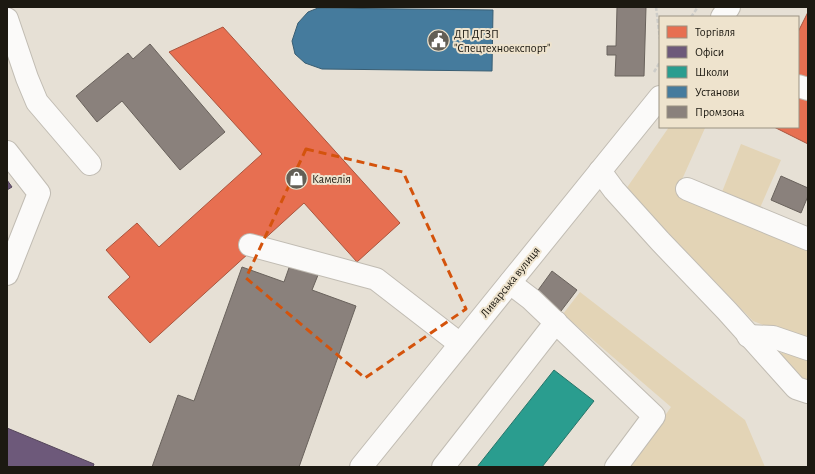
<svg xmlns="http://www.w3.org/2000/svg" width="815" height="474" font-family="'Alegreya Sans',sans-serif">
  <style>
    .green { fill: #e3d4b6 }
    .shops { fill: #e76f51; stroke: #aa553e }
    .offices { fill: #6d597a; stroke: #55465a }
    .schools { fill: #2a9d8f; stroke: #267569 }
    .public { fill: #457b9d; stroke: #395e73 }
    .industry { fill: #8a817c; stroke: #69625c }
    .lines { fill: none; stroke-linecap: round; stroke-linejoin: round }
    .minor-casing { stroke: #c1bcb3; stroke-width: 24 }
    .path { stroke: #cdccc8; stroke-width: 2.5; stroke-dasharray: 4 2; stroke-linecap: butt }
    .minor { stroke: #fbfaf9; stroke-width: 22 }
    .marked { fill: none; stroke: #d4530c; stroke-width: 3; stroke-dasharray: 8 5; stroke-linejoin: round }
    .labels { text-anchor: middle; dominant-baseline: central; stroke-width: 4; stroke-linejoin: round; paint-order: stroke }
    .poi-label { font-size: 12px; fill: #1c1911; stroke: #eee3cd; text-anchor: start }
    .street-label { font-size: 12px; fill: #1c1911; stroke: #eee3cd }
  </style>
  <rect width="100%" height="100%" fill="#e6e0d5"/>
  <!-- green -->
  <g class="green">
    <polygon points="669,127 702,127 705,128 676,193 808,247 808,342 753,321 626,189"/>
    <polygon points="741,144 781,160 759,210 722,192"/>
    <polygon points="580,292 745,420 765,467 629,467 671,407 563,314"/>
    <polygon points="779,352 808,360 808,386 801,383"/>
  </g>
  <!-- shops -->
  <g class="shops">
    <polygon points="808,12 808,144 774,127 798,127 798,32"/>
    <polygon points="223,27 400,223 357,262 304,203 150,343 108,297 130,277 106,250 137,223 159,247 262,154 169,52"/>
  </g>
  <!-- offices -->
  <g class="offices">
    <polygon points="7,180 12,187 7,190"/>
    <polygon points="7,428 94,464 93,467 7,467"/>
  </g>
  <!-- schools -->
  <polygon class="schools" points="554,370 594,401 542,467 477,467"/>
  <!-- public -->
  <polygon class="public" points="318,8 493,10 492,71 322,69 305,63 295,54 292,41 298,23 308,12"/>
  <!-- industry -->
  <g class="industry">
    <polygon points="617,7 646,7 644,76 615,76 616,55 607,55 607,46 616,46"/>
    <polygon points="150,44 225,132 180,170 122,101 97,122 76,96 128,53 133,59"/>
    <polygon points="781,176 808,188 808,196 801,213 771,200"/>
    <polygon points="290,265 318,275 312,290 356,306 299,467 152,467 178,395 194,401 242,267 284,282"/>
    <polygon points="552,271 577,290 561,311 536,293"/>
  </g>
  <g class="lines">
    <defs>
      <g id="minor">
        <polyline points="722,17 729,7"/>
        <polyline points="7,19 27,78 37,102 90,164"/>
        <polyline points="798,86 808,89"/>
        <polyline points="7,152 39,193 7,274"/>
        <polyline points="600,171 614,190 660,241 727,311 796,388 808,392"/>
        <polyline points="687,189 808,239"/>
        <polyline points="250,245 376,279 460,344"/>
        <polyline points="510,283 531,299 654,416 616,467"/>
        <polyline points="748,336 773,337 808,349"/>
        <polyline points="361,467 660,97"/>
        <polyline points="443,467 556,322"/>
      </g>
    </defs>
    <!-- minor casing -->
    <use href="#minor" class="minor-casing"/>
    <!-- path -->
    <g class="path">
      <polyline points="656,7 660,39"/>
      <polyline points="691,17 698,7"/>
      <polyline points="654,72 660,62"/>
    </g>
    <!-- minor -->
    <use href="#minor" class="minor"/>
  </g>
  <!-- marked area -->
  <path class="marked" d="M306,149l97,23 63,137 -101,69 -119,-100z"/>
  <!-- icons -->
  <defs>
    <symbol id="civic-disc" viewBox="-11 -11 22 22"><circle r="9.5" fill="#635f56" stroke="#eee3cd"/><path d="M-.6-6.5H3V-4.5H.6V-3L4-1V1h2V6H-6V1h2V-1L-.6-3ZM-1.2 2.5V6h2.4V2.5Z" fill="#fff"/></symbol>
    <symbol id="shop-disc" viewBox="-11 -11 22 22"><circle r="9.5" fill="#635f56" stroke="#eee3cd"/><path d="M-5-2.5h2.3a2.7 3.5 0 0 1 5.4 0H5L5.5 6h-11ZM-1.5-2.5h3a1.5 2.3 0 0 0-3 0Z" fill="#fff"/></symbol>
  </defs>
  <g fill-rule="evenodd">
    <use href="#civic-disc" x="426" y="28" width="25" height="25"/>
    <use href="#shop-disc" x="284" y="166" width="25" height="25"/>
  </g>
  <g class="labels">
    <!-- poi labels -->
    <g class="poi-label">
      <text x="454" y="34">ДП ДГЗП<tspan x="454" dy="14">"Спецтехноекспорт"</tspan></text>
      <text x="312" y="179">Камелія</text>
    </g>
    <!-- street labels -->
    <g class="street-label">
      <text transform="translate(510 282) rotate(-51)">Ливарська вулиця</text>
    </g>
  </g>
  <!-- border -->
  <rect width="815" height="474" fill="none" stroke="#1c1911" stroke-width="16"/>
  <!-- legend -->
  <rect x="659" y="16" width="140" height="112" fill="#eee3cd" stroke="#9a9282"/>
  <rect x="667" y="26" width="20" height="12" fill="#e76f51" stroke="#9a9282"/>
  <text x="695" y="36" font-size="12" fill="#1c1911">Торгівля</text>
  <rect x="667" y="46" width="20" height="12" fill="#6d597a" stroke="#9a9282"/>
  <text x="695" y="56" font-size="12" fill="#1c1911">Офіси</text>
  <rect x="667" y="66" width="20" height="12" fill="#2a9d8f" stroke="#9a9282"/>
  <text x="695" y="76" font-size="12" fill="#1c1911">Школи</text>
  <rect x="667" y="86" width="20" height="12" fill="#457b9d" stroke="#9a9282"/>
  <text x="695" y="96" font-size="12" fill="#1c1911">Установи</text>
  <rect x="667" y="106" width="20" height="12" fill="#8a817c" stroke="#9a9282"/>
  <text x="695" y="116" font-size="12" fill="#1c1911">Промзона</text>
</svg>
